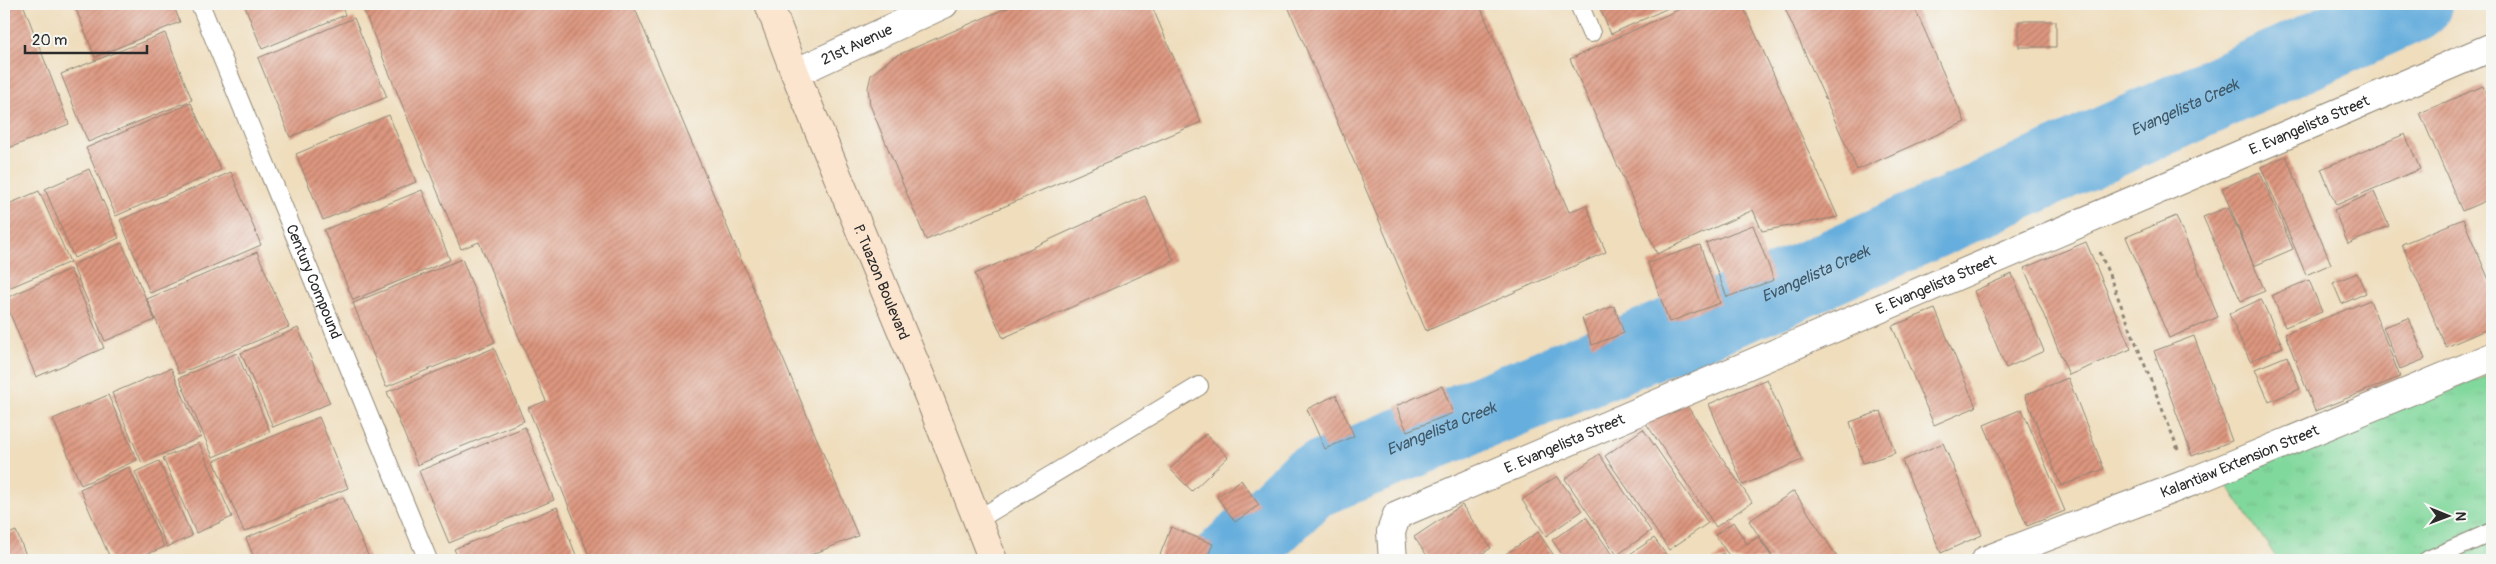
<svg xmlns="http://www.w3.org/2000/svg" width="2496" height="564" font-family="Pangolin,sans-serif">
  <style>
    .grass { fill: url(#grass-tufts); stroke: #568264 }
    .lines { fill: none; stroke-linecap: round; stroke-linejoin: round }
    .river { stroke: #66aedd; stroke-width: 74 }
    .building { fill: url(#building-hatch) }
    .service-casing { stroke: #8d8474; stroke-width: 20 }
    .minor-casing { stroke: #8d8474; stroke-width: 30 }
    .secondary-casing { stroke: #8d8474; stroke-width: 30 }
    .path { stroke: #8d8474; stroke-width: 3; stroke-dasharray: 4 4; stroke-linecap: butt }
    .service { stroke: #fff; stroke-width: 18 }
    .minor { stroke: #fff; stroke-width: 28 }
    .secondary { stroke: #fce5cf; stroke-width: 28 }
    .labels { text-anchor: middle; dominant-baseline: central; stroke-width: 4; stroke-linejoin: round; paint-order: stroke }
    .street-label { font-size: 15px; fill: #2b2b2b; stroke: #f6f6f2 }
    .water-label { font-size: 16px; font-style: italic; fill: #405969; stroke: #f6f6f2 }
  </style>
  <defs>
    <pattern id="grass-tufts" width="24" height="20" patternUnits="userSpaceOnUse" patternTransform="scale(1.25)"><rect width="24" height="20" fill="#81d89c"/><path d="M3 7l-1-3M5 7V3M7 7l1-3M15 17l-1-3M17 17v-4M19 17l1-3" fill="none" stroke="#70ba87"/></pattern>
    <pattern id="building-hatch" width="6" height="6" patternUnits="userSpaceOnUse" patternTransform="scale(1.25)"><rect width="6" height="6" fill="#dd967f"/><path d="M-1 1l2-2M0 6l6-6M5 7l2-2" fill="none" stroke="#b37b68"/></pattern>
  </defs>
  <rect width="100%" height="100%" fill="#f6f6f2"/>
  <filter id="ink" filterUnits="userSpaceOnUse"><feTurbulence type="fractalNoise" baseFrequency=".02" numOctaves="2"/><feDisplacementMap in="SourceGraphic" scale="10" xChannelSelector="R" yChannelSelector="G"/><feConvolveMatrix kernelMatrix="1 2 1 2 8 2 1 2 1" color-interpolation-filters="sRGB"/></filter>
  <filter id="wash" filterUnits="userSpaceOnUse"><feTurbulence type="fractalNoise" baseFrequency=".0096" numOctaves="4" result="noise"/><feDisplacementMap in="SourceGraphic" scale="20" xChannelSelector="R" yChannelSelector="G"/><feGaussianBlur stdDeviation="1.12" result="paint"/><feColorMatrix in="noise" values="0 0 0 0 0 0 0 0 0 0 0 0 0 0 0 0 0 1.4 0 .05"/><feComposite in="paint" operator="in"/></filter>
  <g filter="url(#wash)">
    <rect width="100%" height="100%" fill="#efddbc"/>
    <!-- grass -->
    <polygon class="grass" points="2487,375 2492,388 2492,560 2278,560 2223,479"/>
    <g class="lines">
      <!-- river -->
      <path class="river" id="s1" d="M1229,560l80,-77 467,-191 639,-288"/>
    </g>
    <g id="blocks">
      <!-- building -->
      <g class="building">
        <polygon points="4,4 23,4 69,124 4,150"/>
        <polygon points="74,4 173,4 180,22 95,57"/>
        <polygon points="244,4 341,4 345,15 262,49"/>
        <polygon points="361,4 633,4 858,536 798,560 591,560 528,408 546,401 479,242 461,249"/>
        <polygon points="1016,4 1151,4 1201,122 926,240 870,105 868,88 871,75 893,57"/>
        <polygon points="1287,4 1479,4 1569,212 1586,205 1606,252 1426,331"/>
        <polygon points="1598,4 1677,4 1611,34"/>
        <polygon points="1691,4 1742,4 1838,217 1762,231 1753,210 1657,254 1570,59"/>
        <polygon points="1783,4 1913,4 1965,122 1857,170"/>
        <polygon points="354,18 387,97 290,137 258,58"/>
        <rect x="2019" y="21" width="37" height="26"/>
        <polygon points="165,33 192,100 88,142 61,74"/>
        <polygon points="2483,86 2492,107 2492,198 2462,211 2420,113"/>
        <polygon points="191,103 221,170 116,216 86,148"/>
        <polygon points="389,115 416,182 323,220 296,154"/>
        <polygon points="2405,134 2420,169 2336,205 2321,169"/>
        <polygon points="2286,156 2331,264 2306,275 2261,167"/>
        <polygon points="89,169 119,238 74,258 45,189"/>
        <polygon points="231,172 261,245 150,293 120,220"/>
        <polygon points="2260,172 2293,249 2254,266 2222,188"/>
        <polygon points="422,190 450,260 353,300 324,230"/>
        <polygon points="39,191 70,262 4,290 4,206"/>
        <polygon points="2374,192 2389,226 2348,244 2334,210"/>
        <polygon points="1145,196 1174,261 1003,338 975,274"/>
        <polygon points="2228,207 2265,291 2241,301 2203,217"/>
        <polygon points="2176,216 2218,317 2169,338 2126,237"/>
        <polygon points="2463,219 2492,287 2492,327 2446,347 2402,244"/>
        <polygon points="1753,225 1774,280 1727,297 1706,243"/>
        <polygon points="2086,242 2131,349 2069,375 2024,268"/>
        <polygon points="122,243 155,320 105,341 72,265"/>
        <polygon points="1700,245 1720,303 1669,322 1648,263"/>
        <polygon points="257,252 289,327 179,374 147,299"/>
        <polygon points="462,259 495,342 386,387 353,303"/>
        <polygon points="70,269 104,348 36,377 4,299"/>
        <polygon points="2357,273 2366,293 2342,304 2333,283"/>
        <polygon points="2012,274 2044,351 2006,368 1974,291"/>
        <polygon points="2309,280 2322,312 2285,327 2272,295"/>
        <polygon points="2261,299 2283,347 2250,361 2229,314"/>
        <polygon points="2370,300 2400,377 2315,411 2285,334"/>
        <polygon points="1614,306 1624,333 1592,345 1582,318"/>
        <polygon points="1935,309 1976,407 1934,425 1892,326"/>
        <polygon points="2409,318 2425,359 2400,369 2383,327"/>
        <polygon points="298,328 330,403 273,427 241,353"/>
        <polygon points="2194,336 2232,441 2192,456 2154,351"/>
        <polygon points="494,348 524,421 417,465 387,392"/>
        <polygon points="237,353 270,432 213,457 179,378"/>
        <polygon points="2287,356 2300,389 2269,402 2255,369"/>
        <polygon points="171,368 201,437 142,463 112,393"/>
        <polygon points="2068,378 2104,469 2061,486 2025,395"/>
        <polygon points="1767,379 1802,460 1743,485 1709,404"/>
        <polygon points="1442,386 1453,413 1407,431 1396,406"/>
        <polygon points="108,395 137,460 81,485 53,419"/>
        <polygon points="1336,395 1354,436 1325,449 1307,409"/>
        <polygon points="1681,397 1752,502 1716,527 1645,422"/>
        <polygon points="2022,409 2065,511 2027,526 1984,425"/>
        <polygon points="1881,411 1895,453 1863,463 1850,422"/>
        <polygon points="319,417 348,488 244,532 214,461"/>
        <polygon points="525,427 554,500 449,543 419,471"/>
        <polygon points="1643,429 1708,523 1669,550 1605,456"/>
        <polygon points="1206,434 1228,457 1192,491 1170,469"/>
        <polygon points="199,443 232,517 196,533 163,458"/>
        <polygon points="1943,443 1982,535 1941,553 1902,461"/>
        <polygon points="1599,454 1651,531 1617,555 1565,479"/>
        <polygon points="159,461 192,536 167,547 135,472"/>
        <polygon points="129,467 164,547 133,560 111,560 80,489"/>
        <polygon points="1557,476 1582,511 1546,536 1522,500"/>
        <polygon points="1241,480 1259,505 1235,522 1217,497"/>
        <polygon points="1794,491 1839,560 1775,560 1749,521"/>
        <polygon points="343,497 370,560 255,560 246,538"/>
        <polygon points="1462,505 1491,548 1473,560 1430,560 1414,537"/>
        <polygon points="557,507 578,560 459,560 454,549"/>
        <polygon points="1586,517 1613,556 1607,560 1566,560 1552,540"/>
        <polygon points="1733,522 1747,544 1758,537 1774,560 1732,560 1715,535"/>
        <polygon points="1171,527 1213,544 1206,560 1158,560"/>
        <polygon points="16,531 28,560 4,560 4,536"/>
        <polygon points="1538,532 1557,560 1507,560 1504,555"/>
        <polygon points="1654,538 1670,560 1621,560"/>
        <polygon points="1723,553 1728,560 1713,560"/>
      </g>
    </g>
  </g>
  <g filter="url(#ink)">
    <use href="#blocks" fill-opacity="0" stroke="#8d8474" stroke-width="1"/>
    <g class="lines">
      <defs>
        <g id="service">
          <path id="s2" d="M200,4l228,556"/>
          <polyline points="1579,4 1591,33"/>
          <polyline points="977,520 1199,386"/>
          <polyline points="2428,560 2492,532"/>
        </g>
        <g id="minor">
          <path id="s3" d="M795,73l149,-69"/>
          <path id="s4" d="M1393,560l-2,-28 6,-17 1095,-468"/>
          <path id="s5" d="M1986,560l205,-78 301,-125"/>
        </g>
        <g id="secondary">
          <path id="s6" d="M769,4l26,69 134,324 64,163"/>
        </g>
      </defs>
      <!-- service casing -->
      <use href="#service" class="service-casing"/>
      <!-- minor casing -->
      <use href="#minor" class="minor-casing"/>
      <!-- secondary casing -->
      <use href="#secondary" class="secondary-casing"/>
      <!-- path -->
      <polyline class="path" points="2100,252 2178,449"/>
      <!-- service -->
      <use href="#service" class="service"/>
      <!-- minor -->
      <use href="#minor" class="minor"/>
      <!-- secondary -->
      <use href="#secondary" class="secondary"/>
    </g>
  </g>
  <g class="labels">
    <!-- street labels -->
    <g class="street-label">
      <text stroke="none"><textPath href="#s3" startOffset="68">21st Avenue</textPath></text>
      <text stroke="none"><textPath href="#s4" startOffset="1038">E. Evangelista Street</textPath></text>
      <text stroke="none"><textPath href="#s2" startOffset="300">Century Compound</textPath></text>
      <text stroke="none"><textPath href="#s6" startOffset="300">P. Tuazon Boulevard</textPath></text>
      <text stroke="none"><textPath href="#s4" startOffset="632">E. Evangelista Street</textPath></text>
      <text stroke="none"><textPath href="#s4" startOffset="228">E. Evangelista Street</textPath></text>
      <text stroke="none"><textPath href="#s5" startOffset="272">Kalantiaw Extension Street</textPath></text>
    </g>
    <!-- water labels -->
    <g class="water-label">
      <text stroke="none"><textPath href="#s1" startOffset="1064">Evangelista Creek</textPath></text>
      <text stroke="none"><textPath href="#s1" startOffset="659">Evangelista Creek</textPath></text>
      <text stroke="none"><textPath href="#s1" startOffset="254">Evangelista Creek</textPath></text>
    </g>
  </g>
  <!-- margin -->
  <rect width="2496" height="564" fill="none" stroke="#f6f6f2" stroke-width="20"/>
  <!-- north arrow -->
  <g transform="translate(2448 516) rotate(91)" stroke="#f6f6f2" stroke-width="4" paint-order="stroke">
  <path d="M0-4L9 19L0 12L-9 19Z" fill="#2b2b2b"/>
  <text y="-8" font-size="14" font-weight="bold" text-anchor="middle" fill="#2b2b2b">N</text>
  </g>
  <!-- scale -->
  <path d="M25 45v8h122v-8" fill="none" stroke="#2b2b2b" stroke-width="2.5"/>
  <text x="32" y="45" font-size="15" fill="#2b2b2b" stroke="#f6f6f2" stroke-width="4" paint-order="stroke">20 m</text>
</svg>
